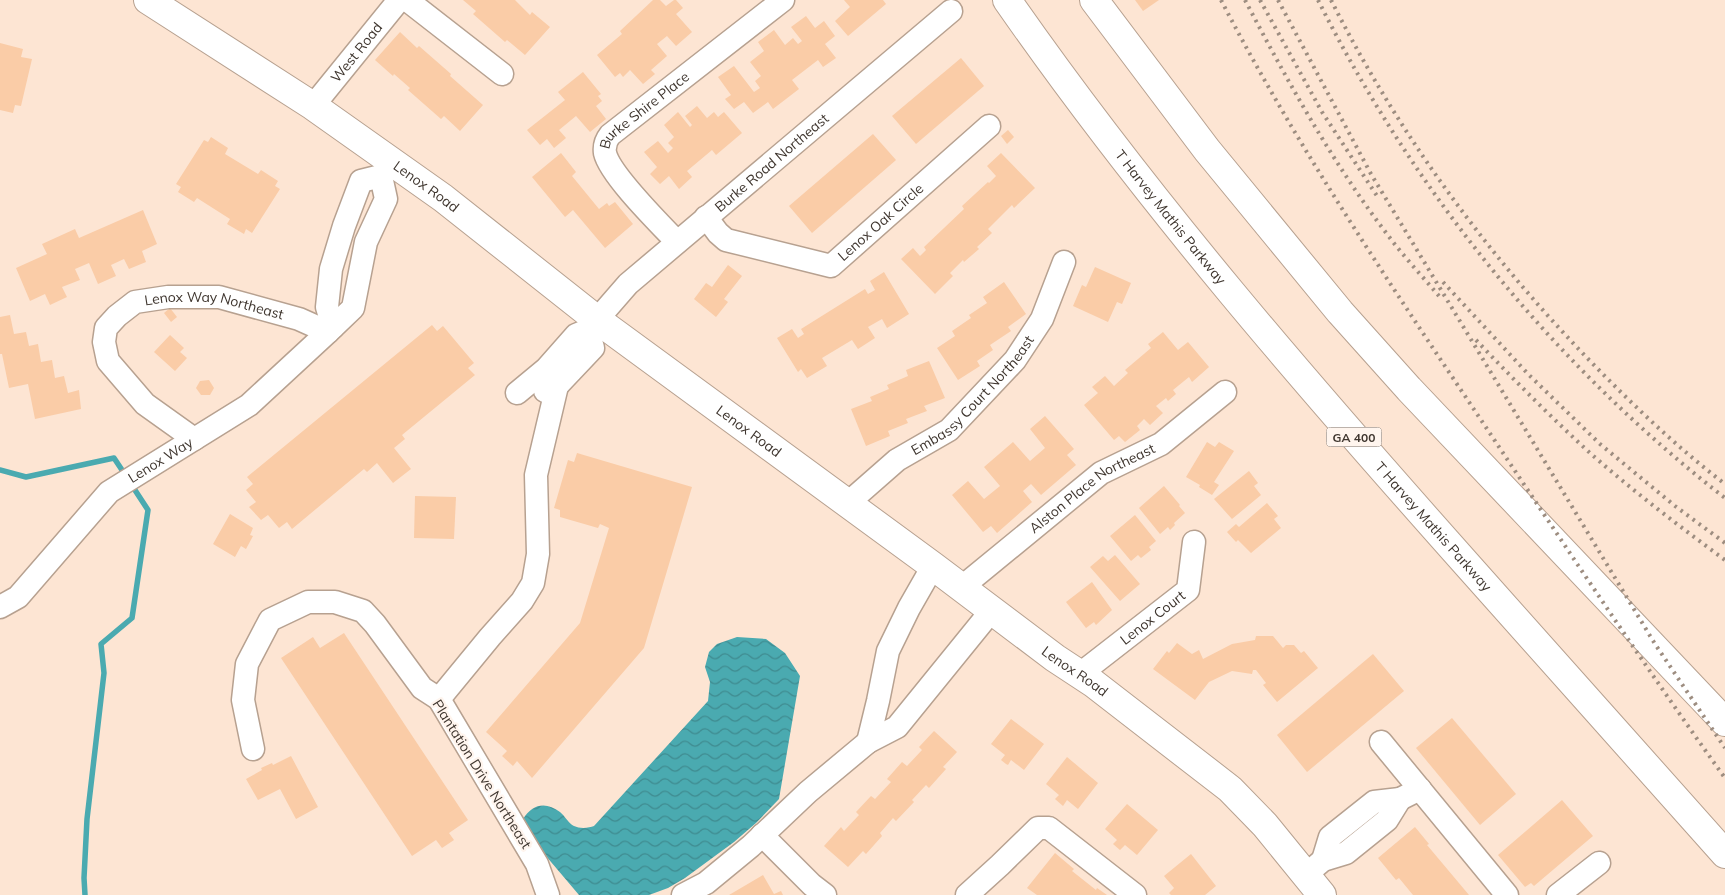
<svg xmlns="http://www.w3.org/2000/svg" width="1725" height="895" font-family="Mulish,sans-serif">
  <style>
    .water { fill: url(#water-waves) }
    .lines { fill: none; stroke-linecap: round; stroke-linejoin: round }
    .stream { stroke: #4aaab0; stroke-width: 5.5 }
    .building { fill: #facca7 }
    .street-casing { stroke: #b7a190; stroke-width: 25 }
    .secondary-casing { stroke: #b7a190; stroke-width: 30 }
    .highway-casing { stroke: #b7a190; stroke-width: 30 }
    .street { stroke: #fff; stroke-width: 22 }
    .secondary { stroke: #fff; stroke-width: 28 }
    .highway { stroke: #fff; stroke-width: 28 }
    .rail { stroke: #9d8d80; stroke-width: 4; stroke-dasharray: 2.5 5; stroke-linecap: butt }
    .labels { text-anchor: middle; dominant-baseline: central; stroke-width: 4.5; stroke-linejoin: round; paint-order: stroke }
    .shield { fill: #fff5ee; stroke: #796f68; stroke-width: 1 }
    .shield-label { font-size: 12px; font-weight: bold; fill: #3f362f }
    .street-label { font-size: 14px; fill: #3f362f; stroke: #fff5ee }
  </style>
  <defs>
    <pattern id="water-waves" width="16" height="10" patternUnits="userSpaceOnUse" patternTransform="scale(1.25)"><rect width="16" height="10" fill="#4aaab0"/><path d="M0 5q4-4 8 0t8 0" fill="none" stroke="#3f8b90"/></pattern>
  </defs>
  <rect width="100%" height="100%" fill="#fde5d3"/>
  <!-- water -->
  <path class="water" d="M737,637l29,2 19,14 15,23 -21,123 -23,24 -22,19 -49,36 -17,10 -19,7h-70l-39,-46 -17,-30c9,-15 23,-18 37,-7 5,4 9,12 14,14 6,3 15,2 20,0l114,-125 2,-19 -5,-15 4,-15 8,-8z"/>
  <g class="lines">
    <!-- stream -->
    <g class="stream">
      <polyline points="0,470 26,477 114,458 126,476"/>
      <polyline points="85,895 84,878 87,819 104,673 101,644 132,618 148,510 131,484"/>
    </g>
  </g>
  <!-- building -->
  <g class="building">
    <polygon points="463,0 515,0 530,15 532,12 550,27 525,55 507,40 505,42 473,14 476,11"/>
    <polygon points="653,0 660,0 666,6 674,0 676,0 683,8 676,14 692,32 676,46 667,36 657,44 667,56 651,70 655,74 643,84 630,70 623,77 620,73 615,77 597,55 622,34 620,31"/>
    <polygon points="844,0 883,0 886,4 848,36 835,21 850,7"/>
    <polygon points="1135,0 1159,0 1143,11"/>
    <polygon points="806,16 815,28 824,21 835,36 825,44 836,58 823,67 818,60 792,80 799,89 773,109 768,102 753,113 744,102 734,109 725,99 731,95 718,77 734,66 754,92 760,88 755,81 761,76 750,62 764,51 758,42 774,30 785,45 793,38 798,44 802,41 791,27"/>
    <polygon points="400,32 417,48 419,46 451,74 450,76 483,105 460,131 444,116 441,119 408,90 410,88 394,74 393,76 375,60"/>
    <polygon points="0,43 23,49 21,57 32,59 21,106 15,105 13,113 0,110"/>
    <polygon points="961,58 984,86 916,144 892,116"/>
    <polygon points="583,72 601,94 598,96 602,101 596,106 606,119 590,132 576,116 559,130 566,138 554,148 547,139 540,145 527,130 565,100 558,92"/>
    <polygon points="697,106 707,118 714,112 718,117 724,112 742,133 716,155 712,150 687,171 692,177 679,189 669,176 660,184 650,174 657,167 644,152 658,141 668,153 673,148 668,143 674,137 664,125 678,112 690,127 692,125 685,116"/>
    <polygon points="1008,130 1014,137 1007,144 1001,136"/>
    <polygon points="873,134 896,160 812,233 789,206"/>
    <polygon points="211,137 228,148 225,154 258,174 261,170 278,181 275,186 280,189 252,233 246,229 244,234 227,224 230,219 197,198 194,202 178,192 181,187 176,184 204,140 208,142"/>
    <polygon points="561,153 576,172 572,176 599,209 607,203 609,206 615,202 633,224 605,248 573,210 565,217 532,177"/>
    <polygon points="1001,153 1035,188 1014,208 1012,205 988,229 992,233 977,247 979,249 964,262 963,260 950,273 953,276 935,294 901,259 913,248 920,256 926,250 924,247 964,209 962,206 988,182 989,183 996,176 987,166"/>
    <polygon points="143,210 157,244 142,251 146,262 129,269 124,259 111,265 116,276 98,284 89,263 75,269 80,280 62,287 67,297 50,305 45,294 30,301 16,268 47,254 42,244 75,229 79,238"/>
    <polygon points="728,265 742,276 724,299 728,302 716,317 694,299 706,283 712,287"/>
    <polygon points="1095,267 1131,283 1122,304 1117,302 1108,322 1073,306 1082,285 1086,287"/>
    <polygon points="884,272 909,314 887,328 882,319 868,327 875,338 858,349 852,340 822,358 827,366 807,378 801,369 798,372 777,338 792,329 798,338 804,334 801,329 865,289 868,294 875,290 870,281"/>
    <polygon points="1004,282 1026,314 1008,327 1011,331 990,345 993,350 977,361 980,366 958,380 937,348 955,336 952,331 971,318 969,315 987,303 983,297"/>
    <polygon points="170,308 177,317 171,322 164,313"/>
    <polygon points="10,315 14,334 26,332 29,346 38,344 41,362 52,360 55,378 64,376 68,393 79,390 81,409 35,419 28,384 9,388 2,354 0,354 0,317"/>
    <polygon points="432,325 437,331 443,326 474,363 468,368 475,375 402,435 405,439 394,448 411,469 393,483 377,463 367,472 364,469 292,529 287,522 279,528 268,515 261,520 249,507 256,502 246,490 253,484 247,477"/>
    <polygon points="1163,332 1178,350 1188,342 1209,367 1192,382 1189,377 1173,390 1176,394 1168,401 1166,398 1156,406 1163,413 1150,425 1144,419 1137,426 1140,430 1125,442 1119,436 1114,440 1084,405 1098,393 1092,387 1105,376 1114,386 1128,373 1125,370 1151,348 1148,344"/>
    <polygon points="170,335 184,348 180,352 187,358 175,371 154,352"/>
    <polygon points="929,361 945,398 924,406 927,411 906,419 908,423 888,431 890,436 866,446 851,409 872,401 870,397 889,389 887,385 908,376 906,370"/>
    <polygon points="209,380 214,388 210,395 201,395 196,388 200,381"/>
    <polygon points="1045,416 1074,449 1067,455 1076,465 1041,495 1031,484 1023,491 1032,502 997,533 991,526 983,532 952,495 968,481 984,499 1000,486 984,467 1013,442 1030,461 1045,448 1030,429"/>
    <polygon points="1207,442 1215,447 1219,442 1234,451 1214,482 1219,485 1212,495 1199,487 1200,485 1186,477"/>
    <polygon points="577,453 692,487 644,648 532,778 517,761 513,766 502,756 507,751 486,732 580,623 609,528 600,524 598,528 560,517 560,510 554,508 568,460 574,462"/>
    <polygon points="1249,471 1258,483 1254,486 1261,495 1232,519 1214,499"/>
    <polygon points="1164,486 1180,505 1179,506 1185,513 1174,523 1175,525 1170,530 1168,527 1160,534 1139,508"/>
    <polygon points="415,496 456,497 454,539 414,538"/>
    <polygon points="1267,503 1278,516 1274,519 1281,528 1251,553 1238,540 1236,542 1227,532 1236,524 1239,527"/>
    <polygon points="230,514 253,528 250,535 253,536 246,549 241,546 235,557 213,544"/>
    <polygon points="1135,515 1156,541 1149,547 1151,550 1141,558 1138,555 1131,561 1110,536"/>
    <polygon points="1115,555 1140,584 1120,601 1090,567 1103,556 1108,561"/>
    <polygon points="1092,582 1112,610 1096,625 1094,622 1086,628 1066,602"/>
    <polygon points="344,633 468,820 449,833 454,840 442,848 436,840 412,856 281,658 313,637 320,648"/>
    <polygon points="1256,636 1273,636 1283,648 1286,645 1294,645 1301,653 1304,651 1318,668 1277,702 1263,685 1266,683 1256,670 1253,670 1252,674 1232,671 1209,682 1195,700 1153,669 1167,651 1169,653 1177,643 1192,654 1199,650 1203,659 1232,644 1255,640"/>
    <polygon points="1373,654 1404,691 1307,772 1277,735"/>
    <polygon points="1452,718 1516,794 1480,825 1416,748"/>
    <polygon points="1011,719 1044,744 1024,770 1011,760 1008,765 1006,764 1001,760 1005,755 991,744"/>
    <polygon points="934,731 957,752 943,767 946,769 929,788 926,785 912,800 914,802 896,821 893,818 880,833 882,836 866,854 863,851 848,867 824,846 841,827 844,831 859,815 856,812 871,796 875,799 891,782 887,779 902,762 907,766 922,750 919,747"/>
    <polygon points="291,756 318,807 296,819 280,789 258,800 246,779 262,770 261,768 272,763 273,765"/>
    <polygon points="1067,757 1098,783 1078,809 1067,800 1063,806 1055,799 1059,795 1046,784"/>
    <polygon points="1562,800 1593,836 1534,886 1531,883 1525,887 1498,855"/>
    <polygon points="1127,804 1158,830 1137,855 1125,845 1120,850 1113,844 1117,840 1105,829"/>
    <polygon points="1415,827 1429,844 1427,845 1469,895 1413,895 1399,878 1396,880 1378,858"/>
    <polygon points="1055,853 1074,869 1072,871 1096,890 1097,888 1107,895 1037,895 1027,888"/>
    <polygon points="1191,854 1216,886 1205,895 1171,895 1169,893 1174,888 1164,876"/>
    <polygon points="763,875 774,894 781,891 783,895 729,895"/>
  </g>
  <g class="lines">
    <defs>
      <g id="street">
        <polyline points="407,0 502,74"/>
        <path id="s1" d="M313,106l86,-106"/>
        <path id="s2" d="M706,217l12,16 8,7 105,26 158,-140"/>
        <path id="s3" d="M677,242c-17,-18 -67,-67 -72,-89 -1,-7 1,-13 5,-18l173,-135"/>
        <polyline points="333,327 327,307 331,269 344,226 361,181 381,176 389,164"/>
        <polyline points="545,391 557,386 593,348 588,330"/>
        <path id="s4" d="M517,393l29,-24 30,-34 12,-5 40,-46 323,-273"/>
        <path id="s5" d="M194,439l-49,-35 -37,-43 -4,-19 2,-14 11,-12 18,-14 33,-5h51l80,22 29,13"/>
        <path id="s6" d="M848,503l49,-43 52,-30 66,-70 27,-41 22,-57"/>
        <path id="s7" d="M962,587l139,-114 60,-29 64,-52"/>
        <path id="s8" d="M0,607l18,-10 91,-105 140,-87 79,-73 25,-24 13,-66 20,-43 -5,-23"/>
        <path id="s9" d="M1080,674l108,-84 6,-48"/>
        <polyline points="439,699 490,637 522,601 533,583 538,554 536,475 557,386"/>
        <polyline points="868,742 878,701 888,651 909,608 933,566"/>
        <polyline points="1381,742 1507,895"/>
        <polyline points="253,749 243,700 247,664 270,620 308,602 335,602 363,611 375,624 422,688 439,699 537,864 548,895"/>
        <polyline points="762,835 812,885 825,895"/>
        <polyline points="1323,860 1330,837 1374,802 1400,799 1420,789"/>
        <polyline points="1316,866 1323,860 1346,853 1387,820 1400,799"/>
        <polyline points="683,895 706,883 751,846 808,792 868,742 897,727 992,610"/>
        <polyline points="967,895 1000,865 1038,828 1049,828 1135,895"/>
        <polyline points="1558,895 1599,863"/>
      </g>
      <g id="secondary">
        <path id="s10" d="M148,0l165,106 130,92 153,121 337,247 122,92 38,25 137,106 35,36 57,70"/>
      </g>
      <g id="highway">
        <path id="s11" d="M1007,0c140,201 301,386 464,569 85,95 169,190 254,285"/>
        <polyline points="1094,0 1207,150 1340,312 1409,389 1725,722"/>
      </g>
    </defs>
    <!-- street casing -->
    <use href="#street" class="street-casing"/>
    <!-- secondary casing -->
    <use href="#secondary" class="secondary-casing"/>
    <!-- highway casing -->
    <use href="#highway" class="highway-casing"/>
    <!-- street -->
    <use href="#street" class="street"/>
    <!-- secondary -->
    <use href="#secondary" class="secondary"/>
    <!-- highway -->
    <use href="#highway" class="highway"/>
    <!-- rail -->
    <g class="rail">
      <path d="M1221,0c74,143 163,275 252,408 83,124 165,249 252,370"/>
      <path d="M1245,0c43,82 88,164 145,238 15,20 33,39 49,58"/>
      <polyline points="1260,0 1322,112 1379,199"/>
      <polyline points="1278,0 1371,174 1655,644 1725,748"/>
      <path d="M1318,0c96,192 237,366 407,498"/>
      <path d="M1331,0c68,135 157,256 262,364 42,43 85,84 132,120"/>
      <polyline points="1443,282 1528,374 1600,444 1675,506 1725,543"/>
      <path d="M1476,340c37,39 75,77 114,113 43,38 89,73 135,107"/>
    </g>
  </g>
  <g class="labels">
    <!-- shield labels -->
    <rect class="shield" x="1326.5" y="427.5" width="55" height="19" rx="4"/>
    <g class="shield-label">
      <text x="1354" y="437">GA 400</text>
    </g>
    <!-- street labels -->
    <g class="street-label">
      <text stroke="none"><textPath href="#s1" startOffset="69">West Road</textPath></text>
      <text stroke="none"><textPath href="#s3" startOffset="176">Burke Shire Place</textPath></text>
      <text stroke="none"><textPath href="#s4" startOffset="345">Burke Road Northeast</textPath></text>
      <text stroke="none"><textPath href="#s10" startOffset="335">Lenox Road</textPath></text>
      <text stroke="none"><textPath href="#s11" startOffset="272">T Harvey Mathis Parkway</textPath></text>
      <text stroke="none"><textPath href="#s2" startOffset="205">Lenox Oak Circle</textPath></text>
      <text stroke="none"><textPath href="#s5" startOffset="270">Lenox Way Northeast</textPath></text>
      <text stroke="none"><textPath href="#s6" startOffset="166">Embassy Court Northeast</textPath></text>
      <text stroke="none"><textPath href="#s10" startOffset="740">Lenox Road</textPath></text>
      <text stroke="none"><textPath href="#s8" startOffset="220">Lenox Way</textPath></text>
      <text stroke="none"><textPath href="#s7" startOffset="164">Alston Place Northeast</textPath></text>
      <text stroke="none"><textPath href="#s11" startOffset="678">T Harvey Mathis Parkway</textPath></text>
      <text stroke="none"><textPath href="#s9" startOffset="92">Lenox Court</textPath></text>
      <text stroke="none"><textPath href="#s10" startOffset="1145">Lenox Road</textPath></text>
      <text transform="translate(482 774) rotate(58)">Plantation Drive Northeast</text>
    </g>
  </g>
</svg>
